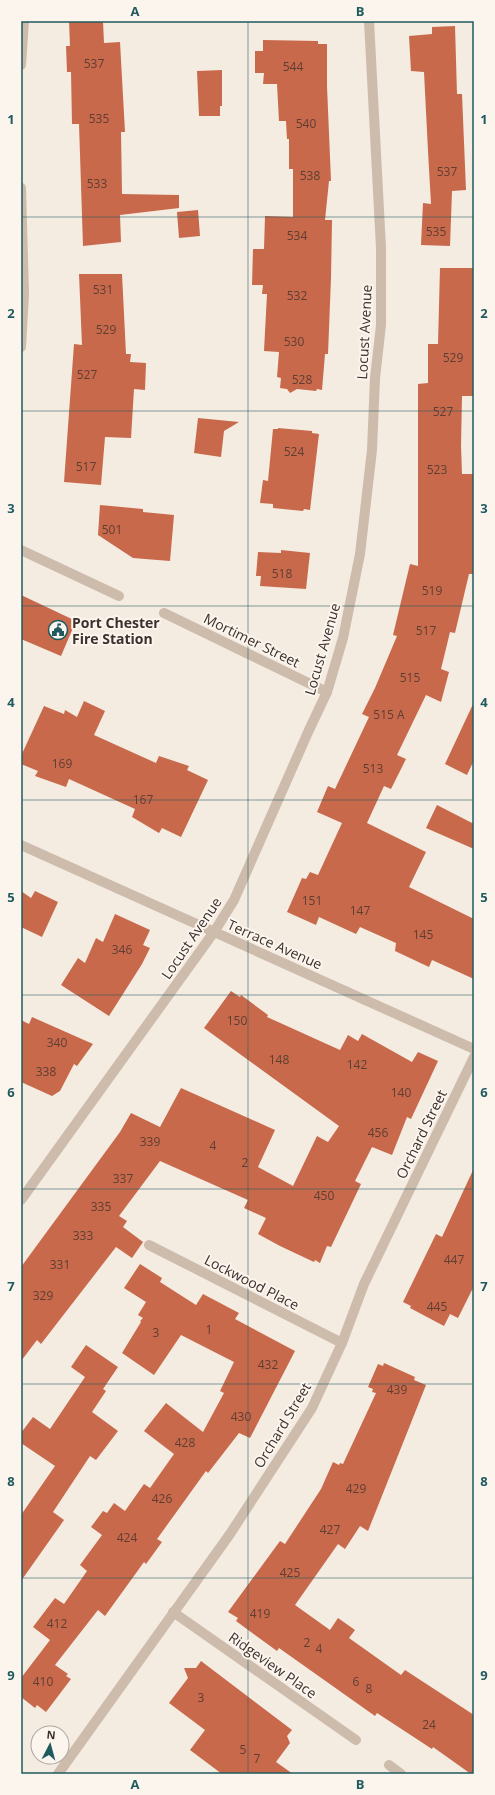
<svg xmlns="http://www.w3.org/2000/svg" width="495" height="1795" font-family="'Open Sans',sans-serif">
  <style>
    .building { fill: #c8694b }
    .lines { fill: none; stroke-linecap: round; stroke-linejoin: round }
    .minor { stroke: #cdbbac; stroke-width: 10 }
    .tertiary { stroke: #cdbbac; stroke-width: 10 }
    .grid { fill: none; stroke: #1f5a5e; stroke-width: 1; stroke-opacity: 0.55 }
    .labels { text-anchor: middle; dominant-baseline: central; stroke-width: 4; stroke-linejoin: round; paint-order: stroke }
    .number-label { font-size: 12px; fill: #5e3e33 }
    .street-label { font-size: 14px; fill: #3b302b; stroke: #fbf5ee }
    .poi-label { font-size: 14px; font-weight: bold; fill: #3b302b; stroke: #fbf5ee; text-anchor: start }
    .neatline { fill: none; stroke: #1f5a5e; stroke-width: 1.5 }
    .grid-label { font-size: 13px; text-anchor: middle; font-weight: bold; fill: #1f5a5e }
  </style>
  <rect width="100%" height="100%" fill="#f4ebe1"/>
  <!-- building -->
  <g class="building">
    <polygon points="69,21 103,21 104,43 120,42 125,132 121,132 122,194 179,195 179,208 120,215 121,242 83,246 79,124 72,124 71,72 67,72 66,46 70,46"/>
    <polygon points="455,26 457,94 462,94 466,190 452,191 450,246 421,245 423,203 431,204 428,151 424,72 411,71 409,36 432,34 432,27"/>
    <polygon points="263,40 318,41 318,44 327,44 327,86 331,181 329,181 325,220 332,220 331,278 328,354 325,354 322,390 317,389 316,391 297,389 290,393 287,389 280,388 281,378 277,377 279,352 264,351 267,294 262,294 263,285 252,285 253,249 264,249 265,216 293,217 293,169 289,169 289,139 287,139 286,121 279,121 277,84 263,84 264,73 255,73 255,51 263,51"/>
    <polygon points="222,70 222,106 220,106 220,116 199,116 197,71"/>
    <polygon points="198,210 200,236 179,238 177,212"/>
    <polygon points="440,268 474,268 474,396 462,396 461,446 462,474 474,474 474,574 469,574 455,633 450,632 441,669 449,672 441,702 426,695 397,755 406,759 391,789 384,786 367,823 426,852 409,887 474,919 474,979 432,960 429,967 395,951 396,943 360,927 356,934 319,917 316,925 287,912 302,878 306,879 310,872 318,875 342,823 317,812 328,786 335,789 369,717 362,714 375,688 397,636 393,635 410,564 418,566 418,384 428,383 428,344 438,344"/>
    <polygon points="79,274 122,274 126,354 131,354 130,362 146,363 145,390 134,389 131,438 105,437 101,485 64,482 74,344 82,345"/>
    <polygon points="198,418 239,422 224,431 221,457 194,453"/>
    <polygon points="278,428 312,431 312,433 319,434 310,510 304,509 303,511 273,508 273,504 260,503 263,480 268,481 273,429 278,429"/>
    <polygon points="100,505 143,509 143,512 174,515 170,561 133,558 98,535"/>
    <polygon points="281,550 310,553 306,589 260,586 261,576 256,576 258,552 281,553"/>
    <polygon points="21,595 76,621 61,656 21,639"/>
    <polygon points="84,701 105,711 94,735 156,763 159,756 189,766 187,770 208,780 181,837 162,828 159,833 132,817 135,809 69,779 66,787 35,776 38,771 21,764 21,756 44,706 64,714 65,710 77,717"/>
    <polygon points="474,702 474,760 467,775 445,764"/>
    <polygon points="437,805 474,824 474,849 426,828"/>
    <polygon points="21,891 31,898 35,891 58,902 42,937 21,927"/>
    <polygon points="115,914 150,930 143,945 150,948 142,964 109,1016 61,985 78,958 85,963 96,938 103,942"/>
    <polygon points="231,991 240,997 241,995 268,1015 267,1017 340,1050 348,1035 358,1041 362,1034 412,1062 418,1052 438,1061 411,1119 407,1117 392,1155 372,1147 355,1181 361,1184 331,1247 327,1246 320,1263 315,1260 314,1262 280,1246 258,1234 266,1218 244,1208 248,1200 160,1161 119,1216 127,1221 123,1227 143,1242 132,1258 116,1247 41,1344 37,1340 21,1361 21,1267 120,1132 131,1113 160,1127 181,1088 275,1130 258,1167 293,1186 317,1136 328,1142 339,1126 204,1028"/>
    <polygon points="32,1017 93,1044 77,1066 74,1064 60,1091 52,1096 21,1082 21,1020 29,1024"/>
    <polygon points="474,1168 474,1286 458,1318 450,1314 444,1326 410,1308 411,1306 403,1302 436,1234 442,1237"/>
    <polygon points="140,1264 162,1278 160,1282 196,1305 203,1294 239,1313 235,1319 295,1351 250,1438 239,1433 208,1473 206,1471 157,1539 162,1542 146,1564 144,1562 105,1616 98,1610 55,1665 68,1674 66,1676 71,1679 46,1712 37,1705 35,1708 21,1697 21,1678 50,1640 33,1627 55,1598 64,1604 87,1571 80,1565 102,1535 91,1527 103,1511 107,1513 114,1503 125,1511 144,1484 150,1488 174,1454 144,1431 166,1403 203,1432 224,1393 220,1391 234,1362 181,1335 154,1375 122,1353 141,1322 140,1321 143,1318 138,1315 146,1302 124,1288"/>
    <polygon points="86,1345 118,1367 103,1389 106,1391 92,1412 118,1431 96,1460 90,1456 53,1512 64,1520 21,1581 21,1515 55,1466 21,1443 21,1433 33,1417 50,1429 85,1377 71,1367"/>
    <polygon points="384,1363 415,1377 414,1380 426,1385 368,1531 360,1526 345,1549 338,1544 295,1605 330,1630 338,1618 355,1630 349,1638 401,1675 405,1670 474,1715 474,1774 471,1774 433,1747 432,1749 377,1713 375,1716 279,1648 277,1651 236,1621 238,1618 228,1612 280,1541 285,1544 321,1489 333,1462 339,1465 340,1463 343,1464 376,1393 372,1392 373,1389 368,1387 378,1364 383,1366"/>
    <polygon points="201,1661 292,1730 287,1736 290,1743 276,1762 293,1774 222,1774 190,1750 205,1730 169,1703 188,1678 184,1668 196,1668"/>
  </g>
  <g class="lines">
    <!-- minor -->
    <g class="minor">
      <polyline points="21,550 119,596"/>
      <polyline points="164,613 327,692"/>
      <polyline points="21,845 474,1049"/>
      <polyline points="21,1200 214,932 234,900 309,730 327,692 343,638 360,554 372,450 375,378 381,325 381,248 369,21"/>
      <polyline points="149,1245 342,1343"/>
      <polyline points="173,1612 356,1740"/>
      <polyline points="389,1765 401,1774"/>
      <polyline points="58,1774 230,1534 312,1408 342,1343 364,1284 474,1057"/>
    </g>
    <!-- tertiary -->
    <g class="tertiary">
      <polyline points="21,65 24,21"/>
      <polyline points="21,188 24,294 21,347"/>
    </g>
  </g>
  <!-- grid -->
  <path class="grid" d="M248,21v1753M21,217h453M21,411h453M21,606h453M21,800h453M21,995h453M21,1189h453M21,1384h453M21,1578h453"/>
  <!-- icons -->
  <defs>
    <symbol id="civic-ring" viewBox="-11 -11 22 22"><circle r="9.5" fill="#fbf5ee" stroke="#1f5a5e" stroke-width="1.5"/><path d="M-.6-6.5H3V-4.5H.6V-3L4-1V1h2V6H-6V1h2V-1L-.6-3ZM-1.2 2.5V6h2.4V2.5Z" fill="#1f5a5e"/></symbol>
  </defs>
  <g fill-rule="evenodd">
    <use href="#civic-ring" x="47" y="619" width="22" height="22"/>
  </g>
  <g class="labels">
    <!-- number labels -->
    <g class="number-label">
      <text x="94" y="63">537</text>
      <text x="293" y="66">544</text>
      <text x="99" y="118">535</text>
      <text x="306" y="123">540</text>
      <text x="447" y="171">537</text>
      <text x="310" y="175">538</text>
      <text x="97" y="183">533</text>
      <text x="436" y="231">535</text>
      <text x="297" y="235">534</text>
      <text x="103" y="289">531</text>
      <text x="297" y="295">532</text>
      <text x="106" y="329">529</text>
      <text x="294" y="341">530</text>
      <text x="453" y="357">529</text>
      <text x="87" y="374">527</text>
      <text x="302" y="379">528</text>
      <text x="443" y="411">527</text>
      <text x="294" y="451">524</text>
      <text x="86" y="466">517</text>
      <text x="437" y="469">523</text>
      <text x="112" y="529">501</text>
      <text x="282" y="573">518</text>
      <text x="432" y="590">519</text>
      <text x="426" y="630">517</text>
      <text x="410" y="677">515</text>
      <text x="389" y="714">515 A</text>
      <text x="62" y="763">169</text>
      <text x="373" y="768">513</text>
      <text x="143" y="799">167</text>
      <text x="312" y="900">151</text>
      <text x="360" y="910">147</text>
      <text x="423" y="934">145</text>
      <text x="122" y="949">346</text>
      <text x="237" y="1020">150</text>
      <text x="57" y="1042">340</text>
      <text x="279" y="1059">148</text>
      <text x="357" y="1064">142</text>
      <text x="46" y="1071">338</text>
      <text x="401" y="1092">140</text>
      <text x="378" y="1132">456</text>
      <text x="150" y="1141">339</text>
      <text x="213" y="1145">4</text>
      <text x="245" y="1162">2</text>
      <text x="123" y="1178">337</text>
      <text x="324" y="1195">450</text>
      <text x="101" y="1206">335</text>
      <text x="83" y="1235">333</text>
      <text x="454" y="1259">447</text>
      <text x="60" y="1264">331</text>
      <text x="43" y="1295">329</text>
      <text x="437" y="1306">445</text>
      <text x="209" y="1329">1</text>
      <text x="156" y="1332">3</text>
      <text x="268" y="1364">432</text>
      <text x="397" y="1389">439</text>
      <text x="241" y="1416">430</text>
      <text x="185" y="1442">428</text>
      <text x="356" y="1488">429</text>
      <text x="162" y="1498">426</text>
      <text x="330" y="1529">427</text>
      <text x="127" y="1537">424</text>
      <text x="290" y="1572">425</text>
      <text x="260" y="1613">419</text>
      <text x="57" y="1623">412</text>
      <text x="307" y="1642">2</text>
      <text x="319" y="1648">4</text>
      <text x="43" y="1681">410</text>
      <text x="356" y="1681">6</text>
      <text x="369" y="1688">8</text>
      <text x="201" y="1697">3</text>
      <text x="429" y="1724">24</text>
      <text x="243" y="1749">5</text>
      <text x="257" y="1758">7</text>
    </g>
    <!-- street labels -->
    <g class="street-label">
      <text transform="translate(364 332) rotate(-87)">Locust Avenue</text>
      <text transform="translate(252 640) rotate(26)">Mortimer Street</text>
      <text transform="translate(322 649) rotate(-74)">Locust Avenue</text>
      <text transform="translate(191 938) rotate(-56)">Locust Avenue</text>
      <text transform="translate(275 944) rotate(24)">Terrace Avenue</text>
      <text transform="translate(421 1134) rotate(-64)">Orchard Street</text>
      <text transform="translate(252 1282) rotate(27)">Lockwood Place</text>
      <text transform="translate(282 1425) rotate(-59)">Orchard Street</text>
      <text transform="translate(273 1665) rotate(35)">Ridgeview Place</text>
    </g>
    <!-- poi labels -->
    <g class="poi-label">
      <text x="72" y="622">Port Chester<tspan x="72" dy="16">Fire Station</tspan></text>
    </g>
  </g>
  <!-- border -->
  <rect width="495" height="1795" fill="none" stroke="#fbf5ee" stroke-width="44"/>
  <!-- north arrow -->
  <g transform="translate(50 1745) rotate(6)"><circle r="19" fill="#fbf5ee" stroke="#aea6a0"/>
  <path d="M0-3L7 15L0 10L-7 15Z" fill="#1f5a5e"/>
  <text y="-6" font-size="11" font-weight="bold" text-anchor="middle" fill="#3b302b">N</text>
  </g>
  <rect x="22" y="22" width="451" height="1751" class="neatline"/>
  <g class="grid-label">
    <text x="135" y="16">A</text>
    <text x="360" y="16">B</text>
    <text x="11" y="124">1</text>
    <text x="484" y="124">1</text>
    <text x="11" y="318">2</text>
    <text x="484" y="318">2</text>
    <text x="11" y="513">3</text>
    <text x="484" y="513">3</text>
    <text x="11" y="707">4</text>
    <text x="484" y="707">4</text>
    <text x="11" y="902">5</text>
    <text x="484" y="902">5</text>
    <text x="11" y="1097">6</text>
    <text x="484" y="1097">6</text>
    <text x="11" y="1291">7</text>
    <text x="484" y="1291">7</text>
    <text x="11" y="1486">8</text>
    <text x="484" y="1486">8</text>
    <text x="11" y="1680">9</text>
    <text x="484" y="1680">9</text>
    <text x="135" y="1789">A</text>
    <text x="360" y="1789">B</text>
  </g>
</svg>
